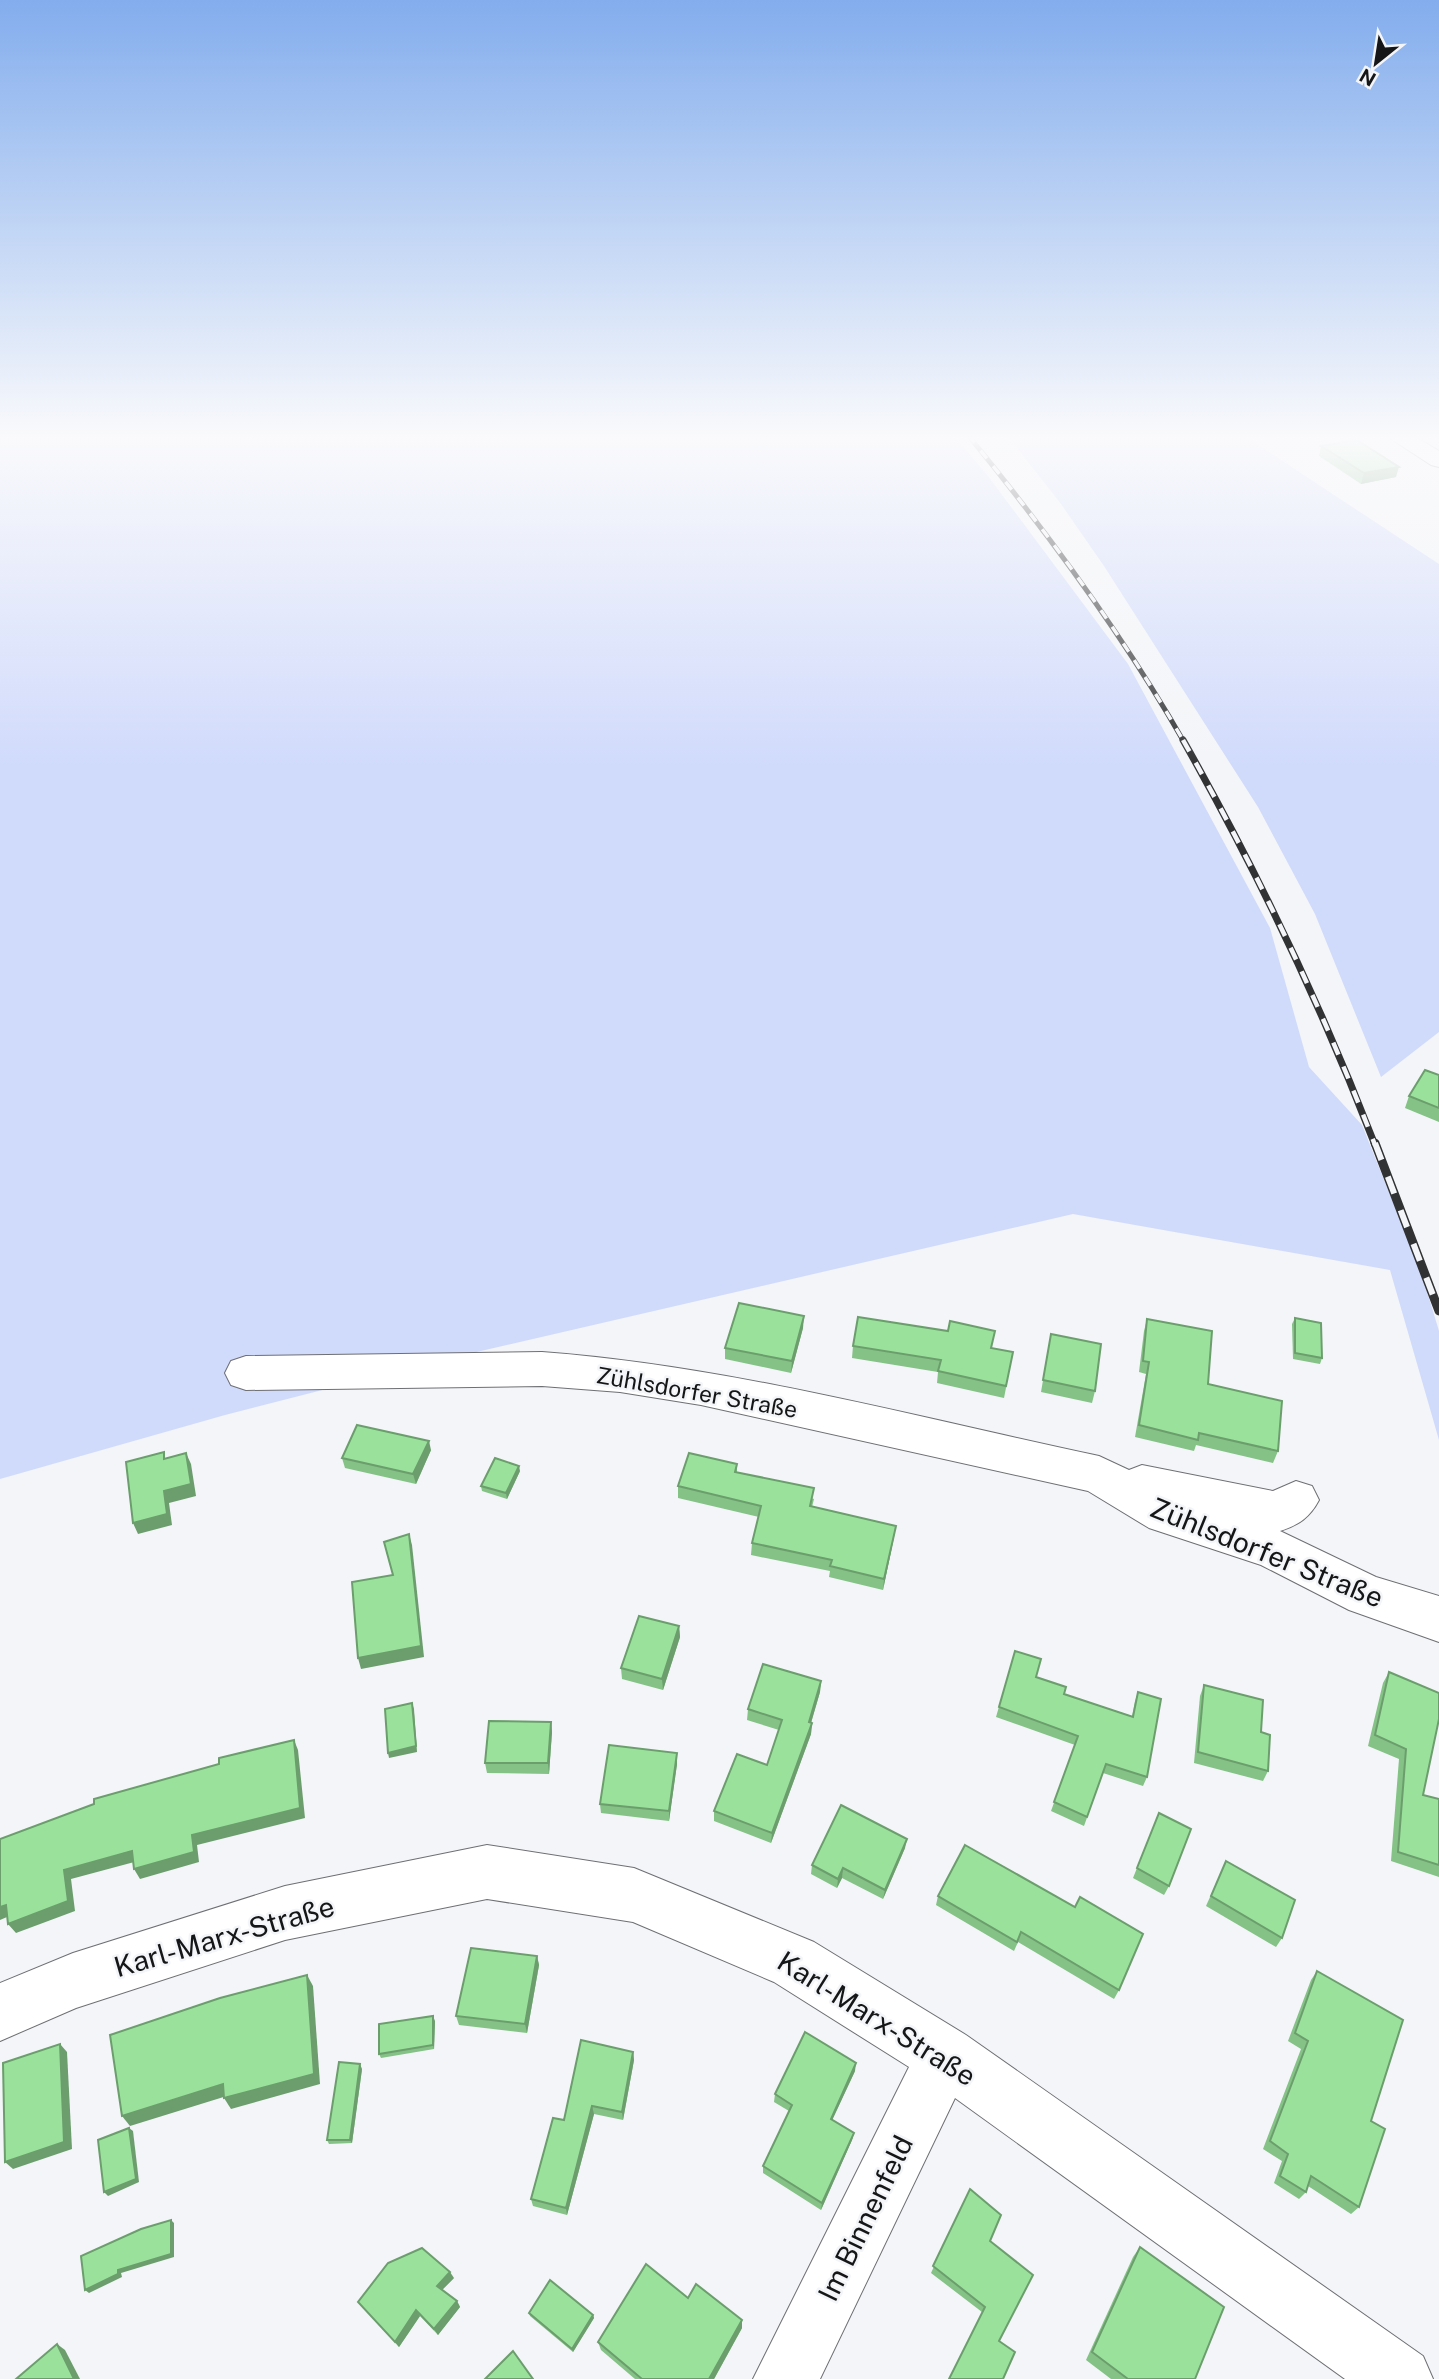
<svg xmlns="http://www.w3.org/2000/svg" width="1439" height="2379" font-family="'Public Sans',sans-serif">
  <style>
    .green { fill: #d0dafb }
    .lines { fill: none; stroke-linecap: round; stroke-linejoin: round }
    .minor-casing { stroke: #6e6f73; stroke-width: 2 }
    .minor { fill: #fff; fill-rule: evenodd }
    .rail-far2-casing { stroke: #313234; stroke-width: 5 }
    .rail-far1-casing { stroke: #313234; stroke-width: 7 }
    .rail-casing { stroke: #313234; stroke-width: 9 }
    .rail-far2 { stroke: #f3f5f8; stroke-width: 3.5; stroke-dasharray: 10; stroke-linecap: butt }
    .rail-far1 { stroke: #f3f5f8; stroke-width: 4.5; stroke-dasharray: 13; stroke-linecap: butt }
    .rail { stroke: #f3f5f8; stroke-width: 6; stroke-dasharray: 18; stroke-linecap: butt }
    .wall { fill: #84c286 }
    .shaded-wall { fill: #6c9e6d }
    .building { fill: #9ae29c; stroke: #6c9e6d; stroke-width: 2 }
    .labels { text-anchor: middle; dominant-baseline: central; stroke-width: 5; stroke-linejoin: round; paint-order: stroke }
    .street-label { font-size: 23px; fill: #151617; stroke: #f3f5f8 }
    .near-street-label { font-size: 28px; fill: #151617; stroke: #f3f5f8 }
  </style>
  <rect width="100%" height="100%" fill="#f3f5f8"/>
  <!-- green -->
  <g class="green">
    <polygon points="0,435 953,435 988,476 1128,664 1270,928 1309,1067 1362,1125 1421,1272 1439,1331 1439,1440 1390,1270 1073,1214 420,1365 225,1415 0,1479"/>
    <polygon points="1007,435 1243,435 1439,564 1439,1032 1381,1077 1315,914 1258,807 1104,566 1061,504"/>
  </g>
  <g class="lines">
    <defs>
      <g id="minor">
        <polygon points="1385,435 1412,435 1439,451 1439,467 1431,465"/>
        <path d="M542,1352c188,14 373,65 557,104l30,14 13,-5 131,26 23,-10 16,5 7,14c-9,17 -20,25 -39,31l96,46 63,19v46l-90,-32 -88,-45 -112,-37 -61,-37 -387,-86 -81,-13 -78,-6 -296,4 -15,-5 -6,-12 6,-12 15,-5z"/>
        <polygon points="487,1845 634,1868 814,1942 966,2035 1423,2356 1433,2379 1345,2379 955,2098 820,2379 753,2379 909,2067 774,1982 633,1922 487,1899 285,1940 76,2008 0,2041 0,1983 73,1953 285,1886"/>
      </g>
    </defs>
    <!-- minor casing -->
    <use href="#minor" class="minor-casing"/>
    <!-- minor -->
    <use href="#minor" class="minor"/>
    <defs>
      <path id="rail-far2" d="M968,435c79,97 154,198 216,307"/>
      <path id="rail-far1" d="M1183,740c74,131 138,265 192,405"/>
      <polyline id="rail" points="1375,1143 1439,1311"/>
    </defs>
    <!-- rail-far2 casing -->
    <use href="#rail-far2" class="rail-far2-casing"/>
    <!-- rail-far1 casing -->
    <use href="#rail-far1" class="rail-far1-casing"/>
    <!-- rail casing -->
    <use href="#rail" class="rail-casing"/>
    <!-- rail-far2 -->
    <use href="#rail-far2" class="rail-far2"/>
    <!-- rail-far1 -->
    <use href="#rail-far1" class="rail-far1"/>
    <!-- rail -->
    <use href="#rail" class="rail"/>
  </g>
  <!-- wall -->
  <g class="wall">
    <polygon points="1321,446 1396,477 1361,484 1319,456"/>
    <polygon points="1439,1075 1439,1122 1405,1108 1409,1096"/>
    <polygon points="1295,1318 1322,1358 1320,1364 1293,1359 1292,1324"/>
    <polygon points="1147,1319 1208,1384 1278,1451 1273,1463 1196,1445 1194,1451 1135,1437 1146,1374 1139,1372 1144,1331"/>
    <polygon points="803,1328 791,1373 725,1359 725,1348"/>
    <polygon points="1051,1334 1095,1391 1092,1403 1041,1392"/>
    <polygon points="853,1346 992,1348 1013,1352 1004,1398 937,1383 938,1372 852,1358"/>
    <polygon points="431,1450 416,1484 345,1468 342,1458"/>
    <polygon points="737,1464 737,1472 814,1499 812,1507 894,1537 883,1590 829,1577 830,1571 751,1555 752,1543 759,1517 678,1498 678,1486"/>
    <polygon points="520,1471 507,1499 482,1491 481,1486"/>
    <polygon points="679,1626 680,1637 663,1690 622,1679 621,1668"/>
    <polygon points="1015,1651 1036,1677 1064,1694 1132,1716 1135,1701 1138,1692 1147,1777 1143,1786 1103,1773 1084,1826 1051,1811 1075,1745 996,1717"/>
    <polygon points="1389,1672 1423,1795 1439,1799 1439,1877 1391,1861 1399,1759 1368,1746 1383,1683"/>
    <polygon points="821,1681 820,1692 811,1723 812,1723 811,1734 771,1843 714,1821 714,1811 767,1765 779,1730 747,1720 748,1709"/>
    <polygon points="1204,1685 1268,1771 1263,1781 1194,1763 1200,1696"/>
    <polygon points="551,1722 552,1732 549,1774 487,1773 485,1763"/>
    <polygon points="677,1753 677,1764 669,1821 601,1813 600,1804"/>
    <polygon points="1155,1823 1169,1886 1164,1895 1133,1878"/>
    <polygon points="965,1845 1119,1990 1114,1999 1018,1942 1014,1951 936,1905 938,1896"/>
    <polygon points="905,1848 883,1899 842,1878 837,1888 811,1874 812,1865"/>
    <polygon points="1226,1861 1282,1938 1276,1947 1206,1906"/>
    <polygon points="537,1956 539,1965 527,2033 459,2025 456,2016"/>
    <polygon points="1317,1971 1371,2121 1359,2207 1351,2214 1308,2186 1306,2192 1299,2199 1274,2183 1282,2161 1263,2149 1301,2049 1288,2041 1311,1980"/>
    <polygon points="435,2021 434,2049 381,2058 379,2054"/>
    <polygon points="633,2052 634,2060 623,2120 594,2114 567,2215 533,2206 531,2199 564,2120"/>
    <polygon points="362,2069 352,2143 329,2144 327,2140"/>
    <polygon points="855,2071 832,2120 854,2133 852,2140 821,2210 763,2173 763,2166 789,2111 774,2102 775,2094"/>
    <polygon points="970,2189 990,2241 1003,2379 982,2312 931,2273"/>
    <polygon points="1140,2247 1195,2379 1111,2379 1086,2360 1133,2257"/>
    <polygon points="454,2278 442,2290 457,2301 460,2307 438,2335 420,2316 399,2347 358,2302"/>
    <polygon points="688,2298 742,2328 714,2379 635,2379 601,2350 598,2342"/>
    <polygon points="529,2313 593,2315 594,2318 573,2352 530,2316"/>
  </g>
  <!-- shaded-wall -->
  <g class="shaded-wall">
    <polygon points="1399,467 1396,477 1361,484 1364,473"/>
    <polygon points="804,1316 803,1328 791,1373 792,1361"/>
    <polygon points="429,1441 431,1450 416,1484 413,1474"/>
    <polygon points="186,1453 191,1464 196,1496 169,1503 172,1525 138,1534 133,1523 164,1491"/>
    <polygon points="519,1466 520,1471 507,1499 506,1493"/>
    <polygon points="896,1526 894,1537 883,1590 884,1579"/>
    <polygon points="409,1534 412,1545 424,1657 361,1669 358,1658"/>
    <polygon points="679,1626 680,1637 663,1690 662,1679"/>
    <polygon points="821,1681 820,1692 808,1733 809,1722"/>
    <polygon points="412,1703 414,1709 417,1752 389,1758 388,1753"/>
    <polygon points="551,1722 552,1732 549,1774 548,1763"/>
    <polygon points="812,1723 811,1734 771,1843 772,1833"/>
    <polygon points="294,1740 298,1750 305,1818 197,1845 199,1862 140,1879 134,1869 192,1835"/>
    <polygon points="677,1753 677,1764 669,1821 669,1811"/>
    <polygon points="907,1839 905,1848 883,1899 885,1890"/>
    <polygon points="132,1851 138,1861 71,1879 75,1911 16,1933 8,1924 64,1870"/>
    <polygon points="843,1868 842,1878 837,1888 838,1879"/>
    <polygon points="6,1905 14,1914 0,1920 0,1907"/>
    <polygon points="537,1956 539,1965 527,2033 525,2024"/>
    <polygon points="307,1975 313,1986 320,2084 231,2109 224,2098"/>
    <polygon points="433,2016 435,2021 434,2049 433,2045"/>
    <polygon points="60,2044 67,2052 72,2149 13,2169 5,2162"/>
    <polygon points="633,2052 634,2060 623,2120 622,2112"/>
    <polygon points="856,2063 855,2071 829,2127 831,2119"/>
    <polygon points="360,2064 362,2069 352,2143 350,2140"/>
    <polygon points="223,2084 230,2095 130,2126 122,2116"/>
    <polygon points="592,2106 594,2114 567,2215 566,2208"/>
    <polygon points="129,2128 133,2131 139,2182 108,2196 104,2192"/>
    <polygon points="854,2133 852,2140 821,2210 822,2203"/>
    <polygon points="171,2220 174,2223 174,2257 121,2273 122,2277 89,2293 85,2290"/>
    <polygon points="450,2272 454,2278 440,2292 437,2286"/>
    <polygon points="457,2301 460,2307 438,2335 434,2329"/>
    <polygon points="416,2310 420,2316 399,2347 395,2342"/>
    <polygon points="593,2315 594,2318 573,2352 572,2349"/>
    <polygon points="742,2320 742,2328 714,2379 709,2379"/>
    <polygon points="57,2344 65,2350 80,2379 74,2379"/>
  </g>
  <!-- building -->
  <g class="building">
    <polygon points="1357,440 1399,467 1364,473 1321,446"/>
    <polygon points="1425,1070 1439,1075 1439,1108 1409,1096"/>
    <polygon points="739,1303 804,1316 792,1361 725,1348"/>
    <polygon points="858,1317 948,1331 950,1321 995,1331 991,1348 1013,1352 1006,1386 938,1371 941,1360 853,1346"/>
    <polygon points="1295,1318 1321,1323 1322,1358 1295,1353"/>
    <polygon points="1147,1319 1212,1331 1208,1384 1282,1401 1278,1451 1199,1433 1198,1440 1139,1425 1149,1362 1143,1361"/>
    <polygon points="1051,1334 1101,1344 1095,1391 1043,1380"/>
    <polygon points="357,1425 429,1441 413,1474 342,1458"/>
    <polygon points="164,1452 164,1459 186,1453 191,1484 164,1491 167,1514 133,1523 126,1462"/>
    <polygon points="689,1453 737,1464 735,1472 814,1488 810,1506 896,1526 884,1579 830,1566 832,1560 752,1543 761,1506 678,1486"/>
    <polygon points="495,1458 519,1466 506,1493 481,1486"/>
    <polygon points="409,1534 421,1646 358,1658 352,1582 393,1575 384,1542"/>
    <polygon points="639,1616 679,1626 662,1679 621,1668"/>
    <polygon points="1015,1651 1041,1659 1036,1677 1066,1687 1064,1694 1133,1717 1138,1692 1161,1699 1147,1777 1106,1764 1087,1817 1054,1802 1078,1736 999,1707"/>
    <polygon points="763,1664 821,1681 809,1722 812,1723 772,1833 714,1811 737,1754 767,1765 782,1720 748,1709"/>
    <polygon points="1389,1672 1439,1693 1439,1719 1423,1795 1439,1799 1439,1865 1398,1852 1406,1749 1375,1735"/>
    <polygon points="1204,1685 1263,1700 1261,1732 1270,1735 1268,1771 1198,1752"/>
    <polygon points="412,1703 416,1746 388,1753 385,1709"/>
    <polygon points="489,1721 551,1722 548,1763 485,1763"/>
    <polygon points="294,1740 300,1808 192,1835 194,1852 134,1869 132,1851 64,1870 68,1901 8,1924 6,1905 0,1907 0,1839 94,1804 94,1799 219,1764 219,1758"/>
    <polygon points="609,1745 677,1753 669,1811 600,1804"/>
    <polygon points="841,1805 907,1839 885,1890 843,1868 838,1879 812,1865"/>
    <polygon points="1159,1813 1191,1829 1169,1886 1137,1868"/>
    <polygon points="965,1845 1075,1907 1080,1897 1143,1934 1119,1990 1021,1932 1017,1942 938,1896"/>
    <polygon points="1226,1861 1295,1900 1282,1938 1211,1896"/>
    <polygon points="471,1948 537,1956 525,2024 456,2016"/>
    <polygon points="1317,1971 1403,2020 1371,2121 1385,2129 1359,2207 1311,2176 1306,2192 1280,2176 1288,2154 1270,2141 1308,2041 1295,2033"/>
    <polygon points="307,1975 314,2074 224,2098 223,2084 122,2116 110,2035 220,1998"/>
    <polygon points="433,2016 433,2045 379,2054 379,2024"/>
    <polygon points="805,2032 856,2063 831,2119 854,2133 822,2203 763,2166 792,2105 775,2094"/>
    <polygon points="581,2040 633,2052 622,2112 592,2106 566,2208 531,2199 553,2118 564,2120"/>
    <polygon points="60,2044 64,2142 5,2162 3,2063"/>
    <polygon points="339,2062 360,2064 350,2140 327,2140"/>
    <polygon points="129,2128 136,2179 104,2192 98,2140"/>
    <polygon points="970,2189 1001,2215 990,2241 1033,2275 999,2341 1015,2352 1003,2379 949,2379 985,2307 933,2266"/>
    <polygon points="171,2220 171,2254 118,2270 118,2274 85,2290 81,2256 141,2229"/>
    <polygon points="1140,2247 1224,2307 1195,2379 1128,2379 1092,2352"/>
    <polygon points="422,2248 450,2272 437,2286 457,2301 434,2329 416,2310 395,2342 358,2302 388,2263"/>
    <polygon points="646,2264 688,2298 696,2284 742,2320 709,2379 642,2379 598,2342"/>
    <polygon points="550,2280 593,2315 572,2349 529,2313"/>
    <polygon points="57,2344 74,2379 16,2379"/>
    <polygon points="513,2351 533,2379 485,2379"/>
  </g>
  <!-- sky -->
  <linearGradient id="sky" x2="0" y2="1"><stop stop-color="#83aded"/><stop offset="0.57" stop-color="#fafafc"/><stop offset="1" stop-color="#fafafc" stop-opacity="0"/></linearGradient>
  <rect width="1439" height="768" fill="url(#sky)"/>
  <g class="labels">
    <!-- street labels -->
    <g class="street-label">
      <text transform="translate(697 1392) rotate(10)">Zühlsdorfer Straße</text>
    </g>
    <!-- near-street labels -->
    <g class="near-street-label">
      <text transform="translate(1267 1552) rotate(22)">Zühlsdorfer Straße</text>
      <text transform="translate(224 1936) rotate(-16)">Karl-Marx-Straße</text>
      <text transform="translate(877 2018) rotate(32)">Karl-Marx-Straße</text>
      <text transform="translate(865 2218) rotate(-64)">Im Binnenfeld</text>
    </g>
  </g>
  <!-- north arrow -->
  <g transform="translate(1376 63) rotate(210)" stroke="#f3f5f8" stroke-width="5" paint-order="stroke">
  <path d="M0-5L12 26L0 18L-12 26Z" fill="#151617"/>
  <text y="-10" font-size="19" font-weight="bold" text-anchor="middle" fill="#151617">N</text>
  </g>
</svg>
